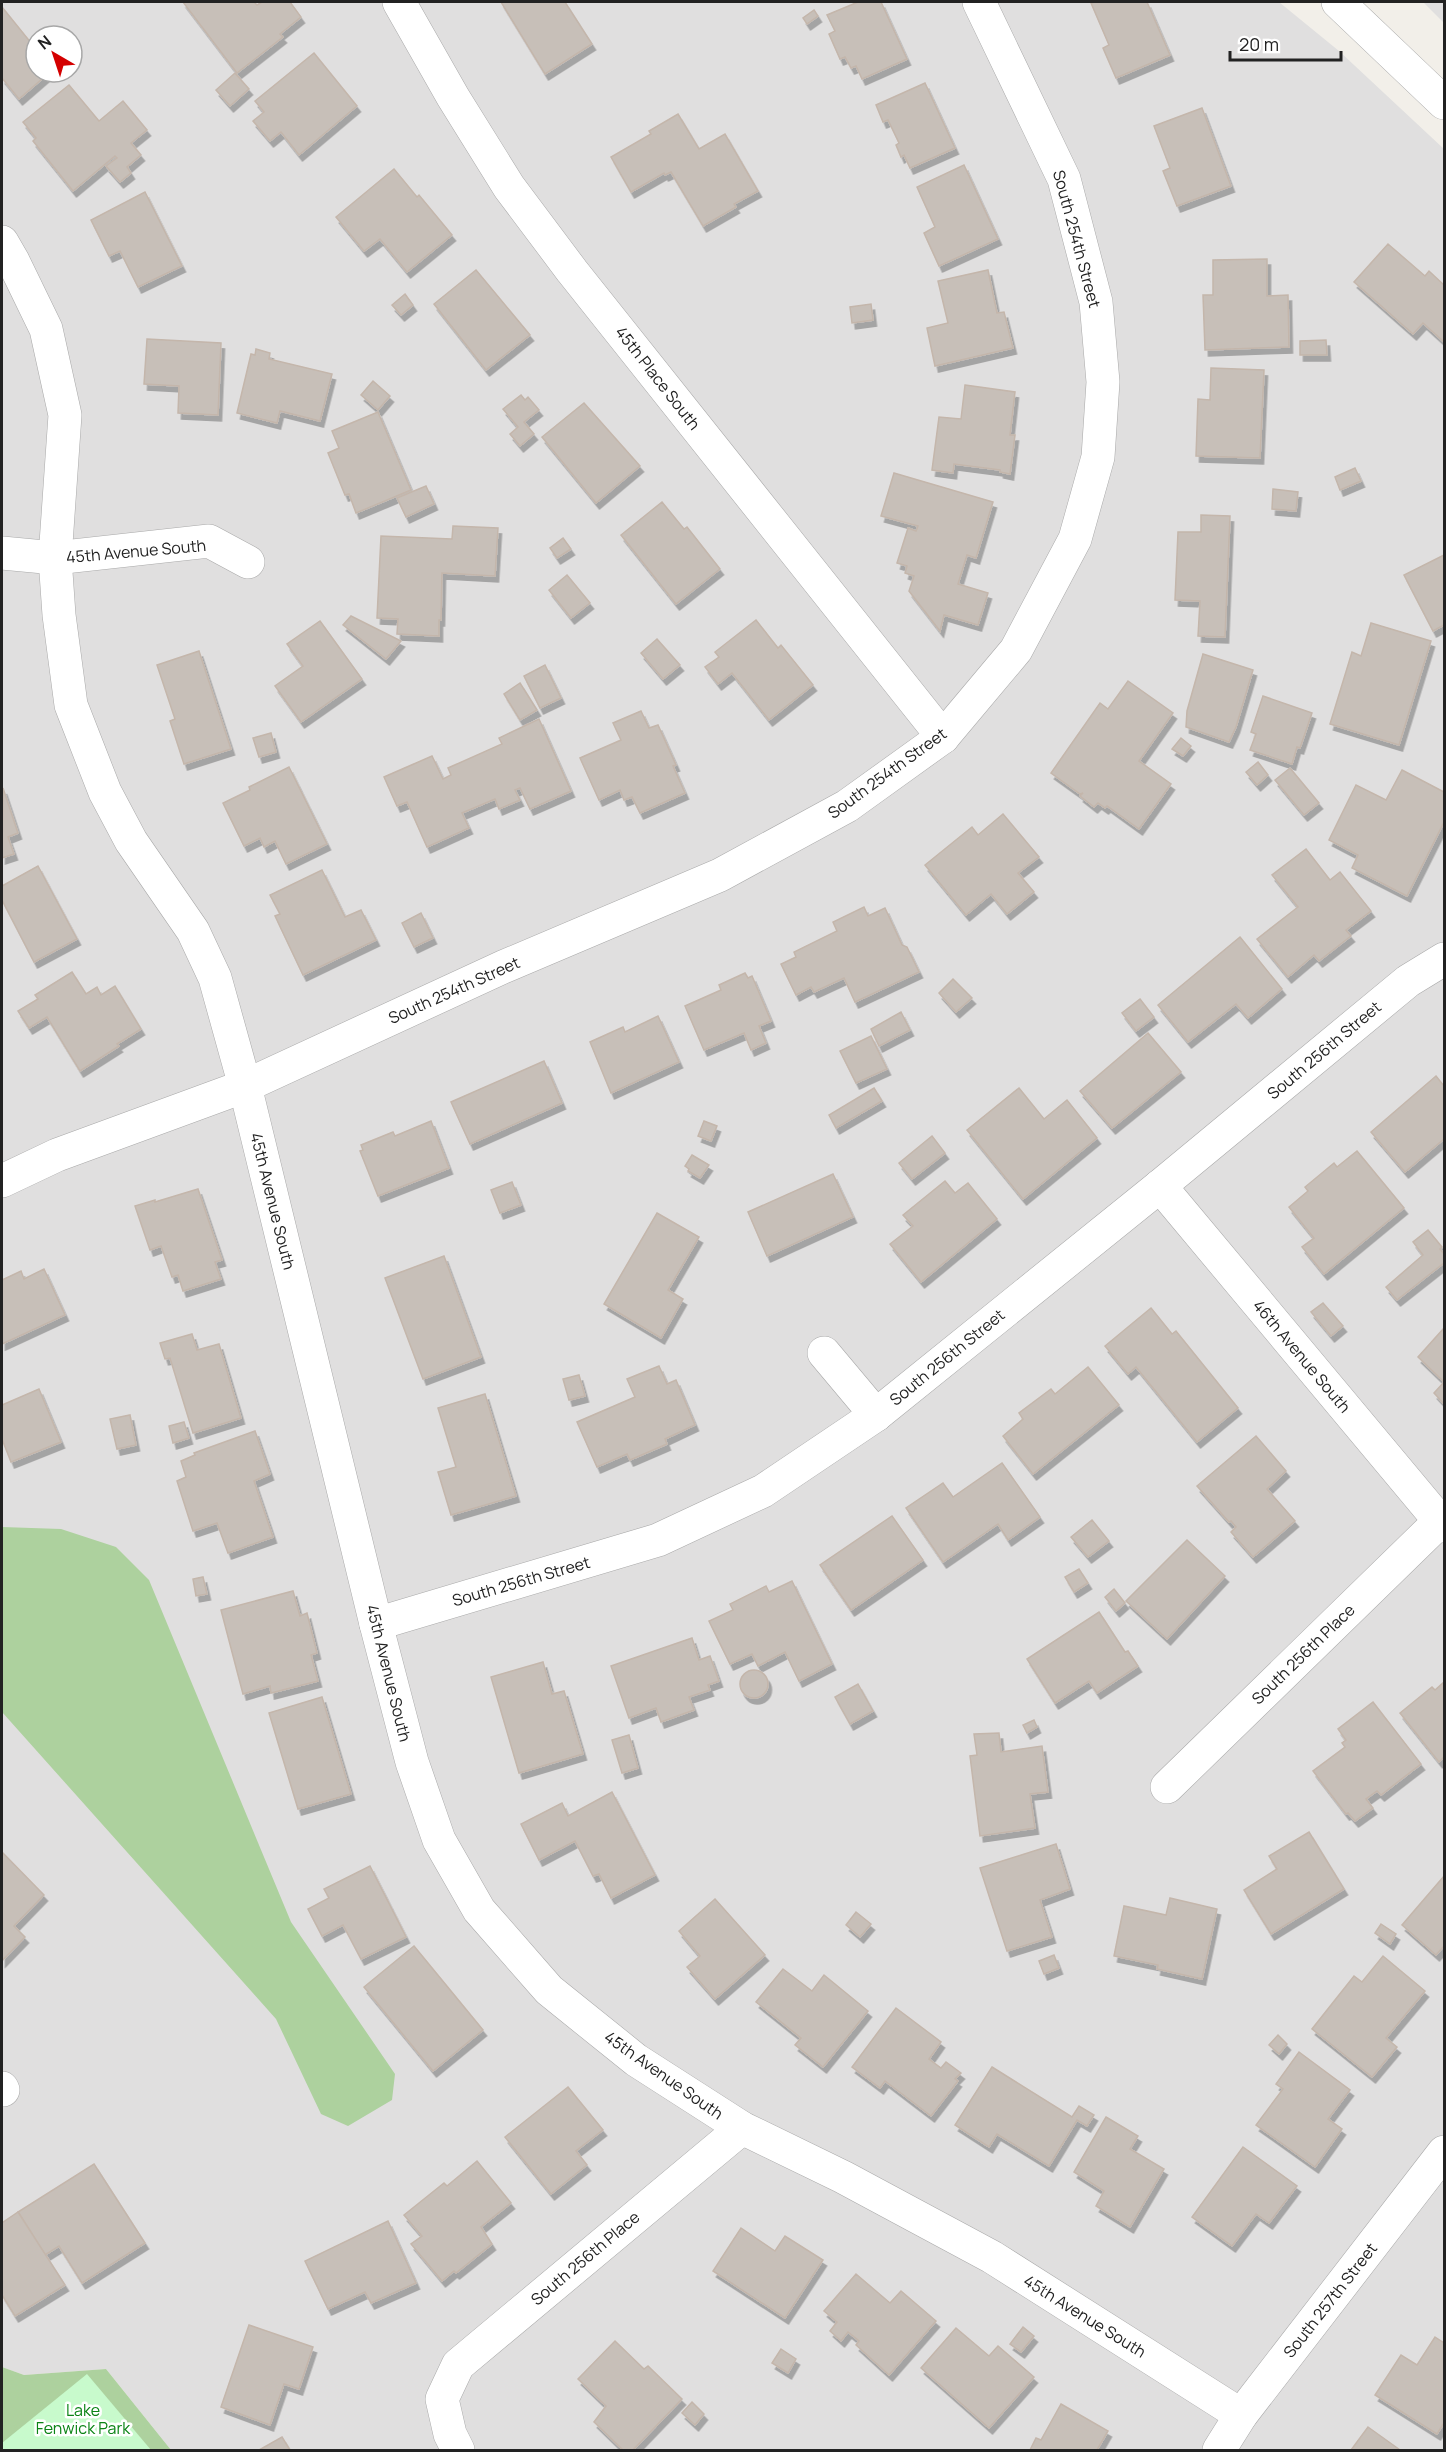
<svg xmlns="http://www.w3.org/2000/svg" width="1446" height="2452" font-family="Manrope,sans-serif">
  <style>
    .residential { fill: #e0dfdf; fill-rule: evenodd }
    .forest { fill: #add19e }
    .park { fill: #c8facc }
    .building { fill: #c7bfb8; stroke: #c4b6ab; stroke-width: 1.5; filter: url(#shadow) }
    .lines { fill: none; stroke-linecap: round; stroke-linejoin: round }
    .minor-casing { stroke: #a9a9a9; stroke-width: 34 }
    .minor { stroke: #fff; stroke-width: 33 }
    .labels { text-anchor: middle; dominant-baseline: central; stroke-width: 5; stroke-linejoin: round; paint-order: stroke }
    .street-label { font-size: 16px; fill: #222; stroke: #fff }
    .park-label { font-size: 16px; fill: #0c8416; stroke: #fff }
  </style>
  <defs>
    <filter id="shadow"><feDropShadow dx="3.5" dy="6" stdDeviation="0" flood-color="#0004"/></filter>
  </defs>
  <rect width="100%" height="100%" fill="#f2efe9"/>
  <!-- residential -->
  <g class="residential">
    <path d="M2,2h1277l60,49 105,98v2301h-1273l-65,-81 -82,6 -22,-8zM36,36h36v36h-36z"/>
    <polygon points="1423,2 1444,2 1444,23"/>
  </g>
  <!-- forest -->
  <g class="forest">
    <polygon points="2,1527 61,1529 116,1547 149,1580 291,1922 395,2074 392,2100 348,2126 321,2114 276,2019 2,1712"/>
    <polygon points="2,2367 24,2375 106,2369 171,2450 2,2450"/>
  </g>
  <!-- park -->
  <polygon class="park" points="87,2374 151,2450 2,2450 2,2443"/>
  <!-- building -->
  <g class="building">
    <polygon points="183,2 254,2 257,5 262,2 290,2 301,17 280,34 283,37 237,73"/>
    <polygon points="501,2 565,2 592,44 545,74"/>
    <polygon points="858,2 881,2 907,59 862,79 856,66 851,68 845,57 840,59 829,34 835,31 827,15"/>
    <polygon points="1095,2 1147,2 1170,55 1116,78 1103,48 1109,45 1091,3"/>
    <polygon points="2,7 36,49 36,72 50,72 19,99 2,78"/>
    <polygon points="814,10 818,16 807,24 803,18"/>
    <polygon points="314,53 357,106 299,155 281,132 270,141 253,121 264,112 255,101"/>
    <polygon points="235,73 249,89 230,106 216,90"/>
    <polygon points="925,83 955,148 910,168 904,155 901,157 896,145 899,143 888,120 883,122 876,105"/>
    <polygon points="69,85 99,121 123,101 147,130 131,143 141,155 127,167 131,173 120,182 106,166 117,158 115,156 73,191 33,141 36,138 23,122"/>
    <polygon points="1202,108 1231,186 1177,206 1163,171 1170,168 1154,126"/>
    <polygon points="678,114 699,149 725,134 758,191 734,204 736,207 703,226 671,172 665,175 664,173 631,192 611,157 651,134 649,131"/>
    <polygon points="964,165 998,239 939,266 924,233 935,227 917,187"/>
    <polygon points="394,169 417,197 419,195 452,235 407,272 380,239 364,251 336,217"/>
    <polygon points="145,192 182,266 138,287 120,251 109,256 91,220"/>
    <polygon points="1388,244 1425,276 1429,271 1444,285 1444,342 1423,323 1413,334 1354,282"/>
    <polygon points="1267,259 1267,296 1288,295 1289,347 1205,350 1203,295 1213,295 1213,260"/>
    <polygon points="476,270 530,335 486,370 434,304"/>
    <polygon points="988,270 997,313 1004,312 1013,348 935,366 927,328 948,323 938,281"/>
    <polygon points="405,294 413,305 401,315 392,305"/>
    <polygon points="871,304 873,320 852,323 850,307"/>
    <polygon points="147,339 221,343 218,415 178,413 179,386 144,384"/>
    <polygon points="1326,340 1327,355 1300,355 1300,341"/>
    <polygon points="256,349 270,353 269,359 332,374 320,421 280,411 277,423 237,413 251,354 255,355"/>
    <polygon points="1211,368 1264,370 1260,458 1196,456 1198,399 1210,400"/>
    <polygon points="373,381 390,396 378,410 361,395"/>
    <polygon points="965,385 1015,392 1010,435 1015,435 1010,474 1000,472 1000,470 954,464 953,473 932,470 939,417 961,419"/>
    <polygon points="521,395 525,400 528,397 539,410 524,422 534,434 520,446 510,434 518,427 503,409"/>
    <polygon points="584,403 640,466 596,503 542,437"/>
    <polygon points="378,412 411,490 356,513 349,494 345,495 328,453 339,448 332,431"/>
    <polygon points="1355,468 1361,481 1340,490 1335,477"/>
    <polygon points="894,473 993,502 976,558 967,555 958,584 988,593 978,625 944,615 940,631 909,591 914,576 905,573 907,566 897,563 908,528 916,531 918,526 881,516"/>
    <polygon points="426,486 434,504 406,517 397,498"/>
    <polygon points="1273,489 1298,492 1296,511 1272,509"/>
    <polygon points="662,502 684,529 687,527 720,569 676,604 621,535"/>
    <polygon points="1201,515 1230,516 1225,637 1198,636 1200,601 1175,600 1178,532 1201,532"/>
    <polygon points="453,526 498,528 495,576 442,573 441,620 439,620 439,636 397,634 398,619 377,618 381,536 452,539"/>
    <polygon points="563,538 571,549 557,558 550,548"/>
    <polygon points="1444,555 1444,625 1433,631 1404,575"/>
    <polygon points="567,575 590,603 571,618 549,590"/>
    <polygon points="351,616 401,641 386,659 343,625"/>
    <polygon points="756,620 778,648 781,645 813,685 769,720 732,673 718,684 705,667 719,657 715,652"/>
    <polygon points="320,621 362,679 301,722 275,686 303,666 287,644"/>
    <polygon points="1371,623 1431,641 1399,745 1330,724 1352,652 1361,656"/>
    <polygon points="657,639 680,665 663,679 641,653"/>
    <polygon points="199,651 231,749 184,764 170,721 175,719 157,665"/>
    <polygon points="1203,654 1253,670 1236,727 1229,742 1186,727 1187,711"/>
    <polygon points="545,665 561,698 540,708 524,676"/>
    <polygon points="1128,681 1173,713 1139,761 1171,784 1139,829 1107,806 1105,808 1098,803 1094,807 1080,796 1083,793 1080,794 1051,773 1100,703 1108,709"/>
    <polygon points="520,683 537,710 520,720 504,694"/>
    <polygon points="1263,696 1312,713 1300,748 1297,747 1292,764 1250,750 1256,734 1251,732"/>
    <polygon points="641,711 649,728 658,725 676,765 673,766 685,793 640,813 632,797 624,800 620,790 599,800 580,758 621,740 613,723"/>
    <polygon points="539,719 571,791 530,809 520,788 515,790 520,800 499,809 495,799 462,813 469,828 427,847 407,802 397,806 384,777 432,756 443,779 451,775 448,768 502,744 499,738"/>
    <polygon points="271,733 276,752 259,757 253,738"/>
    <polygon points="1181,738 1191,746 1183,756 1172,749"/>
    <polygon points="1258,762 1268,775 1257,785 1246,772"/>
    <polygon points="289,767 327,844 286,864 275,841 264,847 260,838 244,846 223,803 250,790 249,787"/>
    <polygon points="1290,768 1319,803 1304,815 1275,780"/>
    <polygon points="1402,770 1444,792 1444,822 1407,896 1352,868 1358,855 1329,840 1356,785 1386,800"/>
    <polygon points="3,788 18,833 8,837 14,854 2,858"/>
    <polygon points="1003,814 1039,857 1018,873 1034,892 1007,914 991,894 966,915 925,865 972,827 978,835"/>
    <polygon points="1306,849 1330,880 1340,872 1371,911 1346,930 1351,936 1319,961 1314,955 1288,977 1257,939 1298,907 1272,875"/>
    <polygon points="38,866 77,939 34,962 2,900 2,886"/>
    <polygon points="322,870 345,917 361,910 376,940 303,975 275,916 280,914 270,895"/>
    <polygon points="864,907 868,916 885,908 902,945 907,947 919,972 855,1002 844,978 814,992 811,987 796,995 781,964 796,957 794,952 837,931 833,922"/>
    <polygon points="421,913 433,938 414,947 402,923"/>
    <polygon points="1240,937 1282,989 1248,1018 1236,1004 1188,1042 1158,1005"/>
    <polygon points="72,972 86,994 97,987 101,995 115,986 141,1029 117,1044 119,1046 80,1071 47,1017 29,1028 18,1011 38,999 35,995"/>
    <polygon points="745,973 748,978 752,976 771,1021 759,1026 766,1043 751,1050 744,1033 704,1050 685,1006 721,990 719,985"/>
    <polygon points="953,979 972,998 956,1012 939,993"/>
    <polygon points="1140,999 1154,1017 1136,1031 1122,1013"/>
    <polygon points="901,1012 910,1030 879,1046 871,1029"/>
    <polygon points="658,1016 679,1062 611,1093 590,1042 623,1027 625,1032"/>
    <polygon points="1148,1033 1181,1072 1112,1128 1080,1091"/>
    <polygon points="871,1036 887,1069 856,1083 840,1051"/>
    <polygon points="544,1061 562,1103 470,1144 451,1102"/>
    <polygon points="1436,1076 1444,1086 1444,1139 1405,1172 1371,1132"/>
    <polygon points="874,1088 882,1101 836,1128 829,1115"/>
    <polygon points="1019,1088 1044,1119 1067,1100 1097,1138 1023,1199 967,1130"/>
    <polygon points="431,1121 449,1168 378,1196 360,1151 363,1150 361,1145 393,1132 395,1136"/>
    <polygon points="704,1121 717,1126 711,1141 698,1136"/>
    <polygon points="932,1136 945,1153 912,1179 899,1163"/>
    <polygon points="1357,1151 1404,1208 1324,1274 1302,1247 1314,1238 1289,1207 1308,1191 1305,1187 1334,1163 1337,1167"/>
    <polygon points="692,1155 709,1165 700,1178 688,1171 689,1169 685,1166"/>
    <polygon points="833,1174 853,1217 767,1256 748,1212"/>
    <polygon points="945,1181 955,1193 968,1183 997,1219 921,1282 890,1244 913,1226 903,1215"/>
    <polygon points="512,1182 521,1205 500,1213 491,1190"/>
    <polygon points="198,1189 222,1260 215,1262 221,1279 183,1291 178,1275 172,1277 161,1246 150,1250 135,1206 155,1200 155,1202"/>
    <polygon points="657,1213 699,1237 668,1290 683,1299 661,1338 604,1304"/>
    <polygon points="1428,1230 1442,1247 1440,1249 1444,1254 1444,1263 1397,1300 1386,1287 1423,1255 1413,1242"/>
    <polygon points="444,1256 481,1357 423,1379 385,1278"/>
    <polygon points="44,1269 65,1315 2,1344 2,1280 21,1271 24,1279"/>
    <polygon points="1323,1303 1343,1326 1331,1336 1311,1312"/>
    <polygon points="1151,1308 1172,1334 1176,1331 1238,1408 1197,1442 1136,1367 1128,1374 1105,1346"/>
    <polygon points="1444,1328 1444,1404 1434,1393 1444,1382 1418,1357"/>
    <polygon points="192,1334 197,1350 219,1344 241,1418 193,1433 170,1358 165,1359 160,1343"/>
    <polygon points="659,1366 667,1384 676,1380 695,1425 665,1439 667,1444 630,1460 627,1454 597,1467 577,1422 635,1397 627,1379"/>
    <polygon points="1088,1367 1119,1405 1033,1474 1003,1436 1023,1419 1019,1413 1051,1389 1055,1394"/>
    <polygon points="579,1375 585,1396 569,1400 563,1379"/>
    <polygon points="39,1389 61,1442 11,1462 2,1439 2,1405"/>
    <polygon points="485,1394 516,1496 451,1515 438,1472 456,1467 438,1408"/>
    <polygon points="130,1415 136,1445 117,1449 110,1419"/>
    <polygon points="184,1422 189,1438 173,1443 169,1426"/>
    <polygon points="255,1431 270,1474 254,1481 273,1537 228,1553 217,1523 193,1531 177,1481 186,1477 181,1461 195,1455 194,1453"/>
    <polygon points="1256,1436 1286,1471 1267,1489 1295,1521 1253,1557 1231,1532 1236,1527 1231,1521 1229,1522 1197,1486"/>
    <polygon points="1002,1463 1040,1517 1008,1540 998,1524 943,1562 906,1508 943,1483 953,1497"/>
    <polygon points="892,1516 923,1560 851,1610 820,1565"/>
    <polygon points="1092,1520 1109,1541 1088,1557 1071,1537"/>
    <polygon points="1187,1540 1225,1576 1167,1639 1126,1601"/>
    <polygon points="1079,1569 1088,1583 1074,1592 1065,1577"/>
    <polygon points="203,1577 207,1594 196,1596 193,1579"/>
    <polygon points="792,1581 832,1664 799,1681 785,1652 758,1666 752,1654 730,1664 709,1621 733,1610 730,1604 766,1586 769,1592"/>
    <polygon points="1114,1589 1125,1603 1116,1611 1105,1597"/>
    <polygon points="293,1591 300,1616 307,1613 317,1653 311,1655 318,1681 271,1693 270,1686 243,1694 221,1610"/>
    <polygon points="1099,1612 1125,1652 1128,1651 1138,1666 1097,1693 1089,1681 1055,1703 1027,1659"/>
    <polygon points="692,1638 699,1660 710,1656 719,1681 708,1685 710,1690 689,1697 694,1710 661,1722 656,1708 629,1718 611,1666"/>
    <polygon points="543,1662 552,1694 564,1691 583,1754 519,1773 491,1677"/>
    <circle cx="754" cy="1684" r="14"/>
    <polygon points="1444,1682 1444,1757 1439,1762 1400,1713 1432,1687 1435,1690"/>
    <polygon points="858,1684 873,1711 850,1724 835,1697"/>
    <polygon points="322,1697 351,1794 298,1809 269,1713"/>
    <polygon points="1373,1702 1421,1764 1381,1795 1377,1791 1366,1799 1373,1808 1355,1821 1348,1813 1346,1814 1313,1771 1345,1747 1342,1743 1346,1740 1338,1729"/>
    <polygon points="1034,1720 1037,1727 1027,1733 1023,1725"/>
    <polygon points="999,1733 1001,1752 1042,1746 1048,1792 1030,1794 1035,1828 980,1836 970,1756 977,1755 974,1734"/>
    <polygon points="629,1735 638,1768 622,1773 612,1740"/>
    <polygon points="612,1792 655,1875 611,1898 599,1874 593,1876 575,1841 539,1860 521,1824 562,1803 568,1816"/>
    <polygon points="1309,1832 1344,1889 1271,1934 1244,1890 1277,1869 1269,1856"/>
    <polygon points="1056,1844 1070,1889 1040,1900 1052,1937 1007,1951 980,1868"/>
    <polygon points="2,1852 44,1895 14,1926 25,1937 2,1961"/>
    <polygon points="370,1866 406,1937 361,1959 343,1925 322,1936 308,1909 329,1898 324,1889"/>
    <polygon points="1444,1876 1444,1946 1436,1955 1402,1925"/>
    <polygon points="1170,1898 1217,1909 1202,1979 1157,1969 1158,1965 1114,1956 1124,1906 1166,1915"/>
    <polygon points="715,1899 765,1955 715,1999 687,1967 700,1956 679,1931"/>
    <polygon points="856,1912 871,1924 860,1937 846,1925"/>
    <polygon points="1381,1924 1396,1934 1390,1944 1375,1933"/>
    <polygon points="414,1946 483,2030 433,2071 364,1987"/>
    <polygon points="1054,1955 1059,1968 1044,1974 1039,1961"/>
    <polygon points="1383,1956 1425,1991 1386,2038 1397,2047 1372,2077 1312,2029 1354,1976 1362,1982"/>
    <polygon points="783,1969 812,1991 824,1975 868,2011 823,2067 795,2045 801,2038 756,2002"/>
    <polygon points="896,2008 941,2042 929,2059 941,2068 946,2062 961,2073 955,2079 958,2081 931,2116 885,2081 880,2088 852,2067"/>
    <polygon points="1278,2035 1287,2044 1279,2054 1269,2045"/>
    <polygon points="1299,2052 1350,2090 1328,2119 1342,2129 1315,2167 1256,2125 1283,2089 1276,2084"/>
    <polygon points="992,2067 1072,2117 1079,2106 1094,2115 1087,2126 1077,2120 1049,2166 997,2134 989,2147 955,2125"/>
    <polygon points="568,2087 603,2130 576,2151 587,2165 551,2194 505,2137"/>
    <polygon points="1106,2117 1138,2136 1130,2149 1164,2169 1130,2227 1096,2206 1104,2191 1074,2172"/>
    <polygon points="1243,2147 1297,2186 1269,2223 1256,2214 1232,2246 1192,2217"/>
    <polygon points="477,2161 511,2203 481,2227 492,2244 456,2273 454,2271 442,2281 411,2244 422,2236 404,2215 444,2183 447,2186"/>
    <polygon points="94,2164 145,2243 82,2283 59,2246 45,2255 18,2212"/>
    <polygon points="18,2212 65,2285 15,2316 2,2295 2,2223"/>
    <polygon points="388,2221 416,2283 371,2303 365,2292 328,2309 305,2261"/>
    <polygon points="741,2228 775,2251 785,2236 823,2260 785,2318 713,2271"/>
    <polygon points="856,2274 890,2303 901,2291 936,2321 889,2375 856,2345 859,2341 848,2332 841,2341 830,2331 837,2322 824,2311"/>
    <polygon points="249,2325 313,2347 299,2389 284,2384 270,2425 221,2407"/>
    <polygon points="1023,2327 1034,2336 1021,2352 1010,2344"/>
    <polygon points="956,2328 989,2356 998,2346 1034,2377 989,2428 921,2368"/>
    <polygon points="1435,2337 1444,2343 1444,2423 1437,2434 1375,2395 1401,2355 1417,2365"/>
    <polygon points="615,2341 644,2369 648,2366 682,2399 633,2450 623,2450 594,2422 606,2406 578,2379"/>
    <polygon points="781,2349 796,2359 788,2373 772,2363"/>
    <polygon points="692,2402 704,2414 695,2425 682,2413"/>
    <polygon points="1061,2404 1108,2431 1097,2450 1030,2450 1036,2438 1041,2440"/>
    <polygon points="1368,2427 1400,2450 1351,2450"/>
    <polygon points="282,2437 290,2450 259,2450"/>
  </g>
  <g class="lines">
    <defs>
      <g id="minor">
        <polyline points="399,2 453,97 509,187 572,271 943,737"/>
        <polyline points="1338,2 1444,103"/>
        <polyline points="2,242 13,261 46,329 65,415 55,558 59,615 71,705 105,792 131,841 193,931 215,978 245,1086 376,1624 412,1762 439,1840 479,1910 549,1990 636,2060 742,2128 843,2177 992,2257 1241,2415"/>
        <polyline points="2,553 55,558 209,541 248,562"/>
        <polyline points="2,1181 57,1155 245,1086 503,967 720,875 847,806 943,737 1016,650 1075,539 1098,457 1103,382 1096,302 1064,179 979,2"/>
        <polyline points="1160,1186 1444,1526"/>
        <polyline points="824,1353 876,1415"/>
        <polyline points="376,1624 658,1540 763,1491 876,1415 1160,1186 1408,981 1444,959"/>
        <polyline points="1167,1787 1440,1521"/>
        <polyline points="2,2088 3,2090"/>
        <polyline points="458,2450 450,2434 442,2399 458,2365 742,2128"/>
        <polyline points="1219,2450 1241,2415 1444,2152"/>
      </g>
    </defs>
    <!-- minor casing -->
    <use href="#minor" class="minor-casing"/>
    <!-- minor -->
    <use href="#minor" class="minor"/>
  </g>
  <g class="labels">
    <!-- street labels -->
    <g class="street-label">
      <text transform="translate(1077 239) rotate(75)">South 254th Street</text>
      <text transform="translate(658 378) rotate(52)">45th Place South</text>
      <text transform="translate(136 551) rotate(-5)">45th Avenue South</text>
      <text transform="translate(887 773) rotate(-36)">South 254th Street</text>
      <text transform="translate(454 990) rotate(-24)">South 254th Street</text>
      <text transform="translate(1324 1050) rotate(-40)">South 256th Street</text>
      <text transform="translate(273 1201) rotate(76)">45th Avenue South</text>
      <text transform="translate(1302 1356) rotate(50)">46th Avenue South</text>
      <text transform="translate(947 1357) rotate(-39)">South 256th Street</text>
      <text transform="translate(521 1581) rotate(-16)">South 256th Street</text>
      <text transform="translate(1303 1654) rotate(-44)">South 256th Place</text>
      <text transform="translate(389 1673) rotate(76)">45th Avenue South</text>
      <text transform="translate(664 2075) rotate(35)">45th Avenue South</text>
      <text transform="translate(585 2258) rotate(-40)">South 256th Place</text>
      <text transform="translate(1330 2300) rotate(-52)">South 257th Street</text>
      <text transform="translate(1085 2316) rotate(32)">45th Avenue South</text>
    </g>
    <!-- park labels -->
    <g class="park-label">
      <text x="83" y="2410">Lake<tspan x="83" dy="18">Fenwick Park</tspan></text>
    </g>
  </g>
  <!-- border -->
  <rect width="1446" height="2452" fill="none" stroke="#222222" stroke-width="6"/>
  <!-- north arrow -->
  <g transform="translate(54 54) rotate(321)"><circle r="28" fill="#ffffff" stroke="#a7a7a7" stroke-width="1.5"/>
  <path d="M0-4.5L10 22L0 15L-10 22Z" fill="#d40000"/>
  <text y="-9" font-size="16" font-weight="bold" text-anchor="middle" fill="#222222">N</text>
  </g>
  <!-- scale -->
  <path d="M1230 51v9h111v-9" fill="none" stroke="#222222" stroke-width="3"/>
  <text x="1239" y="51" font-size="18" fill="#222222" stroke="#ffffff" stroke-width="4.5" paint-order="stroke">20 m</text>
</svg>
